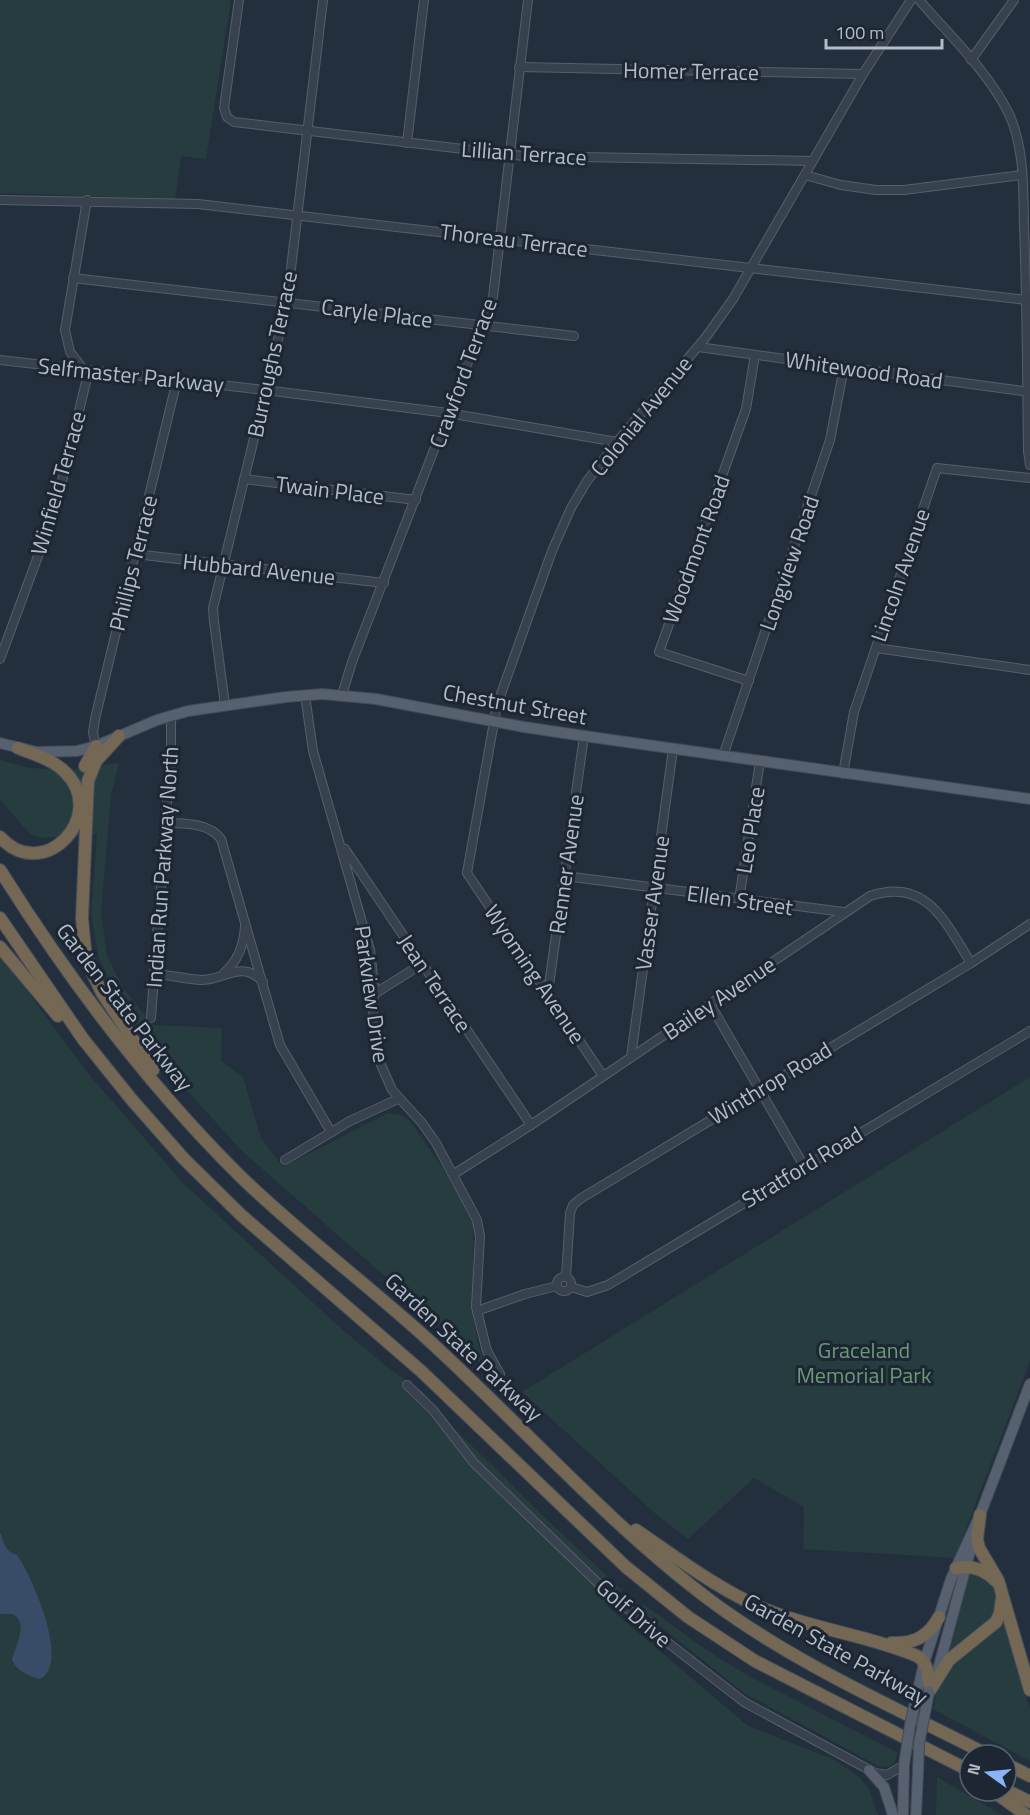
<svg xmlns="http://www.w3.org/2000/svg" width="1030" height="1815" font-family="'Titillium Web',sans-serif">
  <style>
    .green { fill: #263c3f }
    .water { fill: #394c67 }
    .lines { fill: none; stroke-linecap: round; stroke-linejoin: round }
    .minor-casing { stroke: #565f6c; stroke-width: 10 }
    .major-casing { stroke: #414a57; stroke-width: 12 }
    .highway-casing { stroke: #434c59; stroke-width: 14 }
    .minor { stroke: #38414e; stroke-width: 8 }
    .major { stroke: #56606e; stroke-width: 10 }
    .highway { stroke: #746855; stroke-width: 12 }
    .major-bridge-casing { stroke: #414a57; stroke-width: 12; stroke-linecap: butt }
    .major-bridge { stroke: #56606e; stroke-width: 10 }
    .labels { text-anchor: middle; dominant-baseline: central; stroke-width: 6; stroke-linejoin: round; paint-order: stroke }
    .street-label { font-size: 22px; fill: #b4bcc9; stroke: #1d2633 }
    .park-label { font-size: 22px; fill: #6b9a76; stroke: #1d2633 }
  </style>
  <rect width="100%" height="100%" fill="#242f3e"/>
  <!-- green -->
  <g class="green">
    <polygon points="0,0 231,0 206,159 181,156 175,199 0,193"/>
    <polygon points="0,760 30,768 70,770 119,763 111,795 101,912 107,956 124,989 153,1025 222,1028 221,1061 243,1077 261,1138 283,1167 388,1113 401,1115 410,1121 446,1173 473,1223 473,1313 478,1344 487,1369 436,1321 241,1150 155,1055 116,993 99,959 91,914 97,834 42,838 31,835 0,800"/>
    <polygon points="0,954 86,1071 183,1183 335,1323 386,1366 421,1390 454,1428 540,1513 622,1590 607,1606 748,1726 835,1760 859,1777 869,1789 878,1815 0,1815"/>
    <polygon points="1030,1077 1030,1361 955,1558 803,1549 804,1507 754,1478 688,1539 657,1515 522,1392"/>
    <path d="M969,1574c30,6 28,21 25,45l-43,33 -2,-4 2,-9z"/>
    <polygon points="643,1604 705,1649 747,1675 898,1753 894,1763 888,1767 878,1766 744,1693 640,1610"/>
    <polygon points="1001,1620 1005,1621 1030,1709 1030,1761 933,1709 939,1681 949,1666"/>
    <polygon points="937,1777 1002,1815 936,1815"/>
  </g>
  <!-- water -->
  <path class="water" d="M0,1533c3,5 4,13 8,17 3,4 9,3 11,8 13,19 52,107 21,121 -11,-2 -24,-9 -28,-19 2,-10 17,-37 2,-45 -3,-2 -10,-1 -14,-1z"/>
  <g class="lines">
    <defs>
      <g id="minor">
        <polyline points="239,0 224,108 227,117 234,122 523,156 813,161"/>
        <path d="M919,0c31,36 69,71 90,114 16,35 14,76 15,113 3,74 3,149 4,224l2,14"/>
        <polyline points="971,60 1014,0"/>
        <polyline points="519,67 863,74"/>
        <polyline points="407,143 424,0"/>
        <polyline points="805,175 841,185 876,190 904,190 1022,175"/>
        <polyline points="0,200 198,204 1026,300"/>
        <polyline points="73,278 574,336"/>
        <polyline points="698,347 1030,392"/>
        <polyline points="0,360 265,390 448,413 617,442"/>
        <polyline points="244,479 416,500"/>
        <polyline points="135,554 384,583"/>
        <polyline points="876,648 1030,670"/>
        <polyline points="0,659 55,510 86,382 84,370 70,352 65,330 87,200"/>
        <polyline points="749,681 659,652 746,409 755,355"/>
        <polyline points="305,695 313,751 370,950 374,985 373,1032 378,1058 392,1090 422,1123 436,1143 477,1220 480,1236 476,1307 487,1351 500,1374"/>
        <polyline points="342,695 352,662 493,297 528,0"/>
        <polyline points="225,705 214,622 213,608 287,302 323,0"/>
        <polyline points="96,746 93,733 95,719 177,380"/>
        <polyline points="723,756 830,440 844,367"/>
        <polyline points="843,774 854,712 937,468 1030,478"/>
        <path d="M166,823c19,1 42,-1 55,16l59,206 51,87"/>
        <polyline points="345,849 531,1125"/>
        <polyline points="565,876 844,912"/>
        <polyline points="739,900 760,761"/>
        <path d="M224,973c14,-12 20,-29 21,-47"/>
        <path d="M155,974c15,1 31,5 46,6 23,0 41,-21 62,2"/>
        <polyline points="548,992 584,736"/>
        <polyline points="374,994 422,964"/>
        <polyline points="710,1004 804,1166"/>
        <polyline points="151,1018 171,749 171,715"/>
        <polyline points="631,1057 673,749"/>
        <polyline points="603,1076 467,873 497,705 552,551 571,508 587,481 617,442 706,337 733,299 863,74 911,0"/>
        <polyline points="285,1160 350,1121 398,1099"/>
        <path d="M454,1174l77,-49 339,-229c57,-19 75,26 101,67"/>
        <circle cx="564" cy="1284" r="7"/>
        <polyline points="566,1277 570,1213 573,1205 580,1199 971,963 1030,924"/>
        <polyline points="571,1287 587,1292 608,1285 1030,1031"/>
        <polyline points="477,1311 525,1294 557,1286"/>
        <polyline points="407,1385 433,1410 474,1463 602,1587 658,1635 744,1702 875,1773 887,1775 904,1765"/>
      </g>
      <g id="major">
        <polyline points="0,743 37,752 77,751 96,746 157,720 188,711 286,697 322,694 376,699 524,727 584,736 1030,799"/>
        <polyline points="936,1677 972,1544"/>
        <polyline points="919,1686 924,1663 951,1579 980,1515 1030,1384"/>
        <polyline points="869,1770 884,1787 893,1815"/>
        <polyline points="903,1815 904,1765"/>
        <polyline points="916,1815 918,1772"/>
      </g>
      <g id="highway">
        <polyline points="119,736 96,761 88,781 82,918 85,949 91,970 102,993 153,1070"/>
        <polyline points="85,766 96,746"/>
        <path d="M0,837c43,48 108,-21 66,-64 -12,-13 -32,-19 -48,-25"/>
        <path d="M0,870c69,110 148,215 241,307 58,56 123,105 183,159 96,87 183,187 287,265 85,63 183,106 277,154"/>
        <polyline points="0,918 83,1039 132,1100 184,1159 241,1215 421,1371 626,1567 688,1617 755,1661 970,1771"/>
        <polyline points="0,947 58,1016"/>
        <polyline points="980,1515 977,1539 979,1548 998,1580 1030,1690"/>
        <path d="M636,1530c41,28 90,65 136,82 47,18 98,24 145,44 13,8 11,22 12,36"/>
        <path d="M956,1568c15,-3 29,2 40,13"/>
        <path d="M891,1643c23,1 37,-6 48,-26"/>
        <polyline points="929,1692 949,1660 996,1622 1000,1613 1002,1598"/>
        <polyline points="1006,1764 1030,1776"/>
        <polyline points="1006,1790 1030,1802"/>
        <polyline points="993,1791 1026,1815"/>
      </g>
    </defs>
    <!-- minor casing -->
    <use href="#minor" class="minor-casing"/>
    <!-- major casing -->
    <use href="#major" class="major-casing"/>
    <!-- highway casing -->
    <use href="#highway" class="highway-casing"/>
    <!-- minor -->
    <use href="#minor" class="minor"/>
    <!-- major -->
    <use href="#major" class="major"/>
    <!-- highway -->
    <use href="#highway" class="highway"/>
    <defs>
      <g id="major-bridge">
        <polyline points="904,1765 910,1725 919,1686"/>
        <polyline points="918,1772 919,1744 929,1692"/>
      </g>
    </defs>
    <!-- major-bridge casing -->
    <use href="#major-bridge" class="major-bridge-casing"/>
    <!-- major-bridge -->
    <use href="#major-bridge" class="major-bridge"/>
  </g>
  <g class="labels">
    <!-- street labels -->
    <g class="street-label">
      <text transform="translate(691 71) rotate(1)">Homer Terrace</text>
      <text transform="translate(524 153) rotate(4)">Lillian Terrace</text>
      <text transform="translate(514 240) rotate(7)">Thoreau Terrace</text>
      <text transform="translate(377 313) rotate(7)">Caryle Place</text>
      <text transform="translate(272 354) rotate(-78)">Burroughs Terrace</text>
      <text transform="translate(864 370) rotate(8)">Whitewood Road</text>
      <text transform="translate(463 373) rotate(-70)">Crawford Terrace</text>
      <text transform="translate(131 375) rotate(6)">Selfmaster Parkway</text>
      <text transform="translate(641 416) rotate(-51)">Colonial Avenue</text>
      <text transform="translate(58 483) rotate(-74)">Winfield Terrace</text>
      <text transform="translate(330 490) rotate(7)">Twain Place</text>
      <text transform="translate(696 549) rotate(-70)">Woodmont Road</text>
      <text transform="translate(133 563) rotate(-76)">Phillips Terrace</text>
      <text transform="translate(789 563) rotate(-71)">Longview Road</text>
      <text transform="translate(259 569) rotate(6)">Hubbard Avenue</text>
      <text transform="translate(900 575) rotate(-71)">Lincoln Avenue</text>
      <text transform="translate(515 704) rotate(10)">Chestnut Street</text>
      <text transform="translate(750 830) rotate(-81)">Leo Place</text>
      <text transform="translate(566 864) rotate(-82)">Renner Avenue</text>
      <text transform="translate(162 867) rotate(-86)">Indian Run Parkway North</text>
      <text transform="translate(740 900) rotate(8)">Ellen Street</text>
      <text transform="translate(652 903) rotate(-82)">Vasser Avenue</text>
      <text transform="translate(535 974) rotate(56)">Wyoming Avenue</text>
      <text transform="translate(435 983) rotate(56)">Jean Terrace</text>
      <text transform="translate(372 994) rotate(82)">Parkview Drive</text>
      <text transform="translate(719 998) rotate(-34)">Bailey Avenue</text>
      <text transform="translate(125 1007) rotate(52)">Garden State Parkway</text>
      <text transform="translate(770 1083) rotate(-31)">Winthrop Road</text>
      <text transform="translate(802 1167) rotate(-31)">Stratford Road</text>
      <text transform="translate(464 1347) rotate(43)">Garden State Parkway</text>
      <text transform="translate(634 1613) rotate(41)">Golf Drive</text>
      <text transform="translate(836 1649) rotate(29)">Garden State Parkway</text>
    </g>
    <!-- park labels -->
    <g class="park-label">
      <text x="864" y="1350">Graceland<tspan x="864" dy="25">Memorial Park</tspan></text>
    </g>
  </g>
  <!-- north arrow -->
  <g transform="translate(988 1773) rotate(285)"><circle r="28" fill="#1d2633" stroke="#59626f" stroke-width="1.5"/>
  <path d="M0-4.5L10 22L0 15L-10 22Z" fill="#8ab4f8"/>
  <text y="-9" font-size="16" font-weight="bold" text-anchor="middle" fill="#b4bcc9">N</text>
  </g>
  <!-- scale -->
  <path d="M826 39v9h116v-9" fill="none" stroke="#b4bcc9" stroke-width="3"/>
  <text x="835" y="39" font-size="18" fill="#b4bcc9" stroke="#1d2633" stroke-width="4.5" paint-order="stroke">100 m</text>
</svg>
